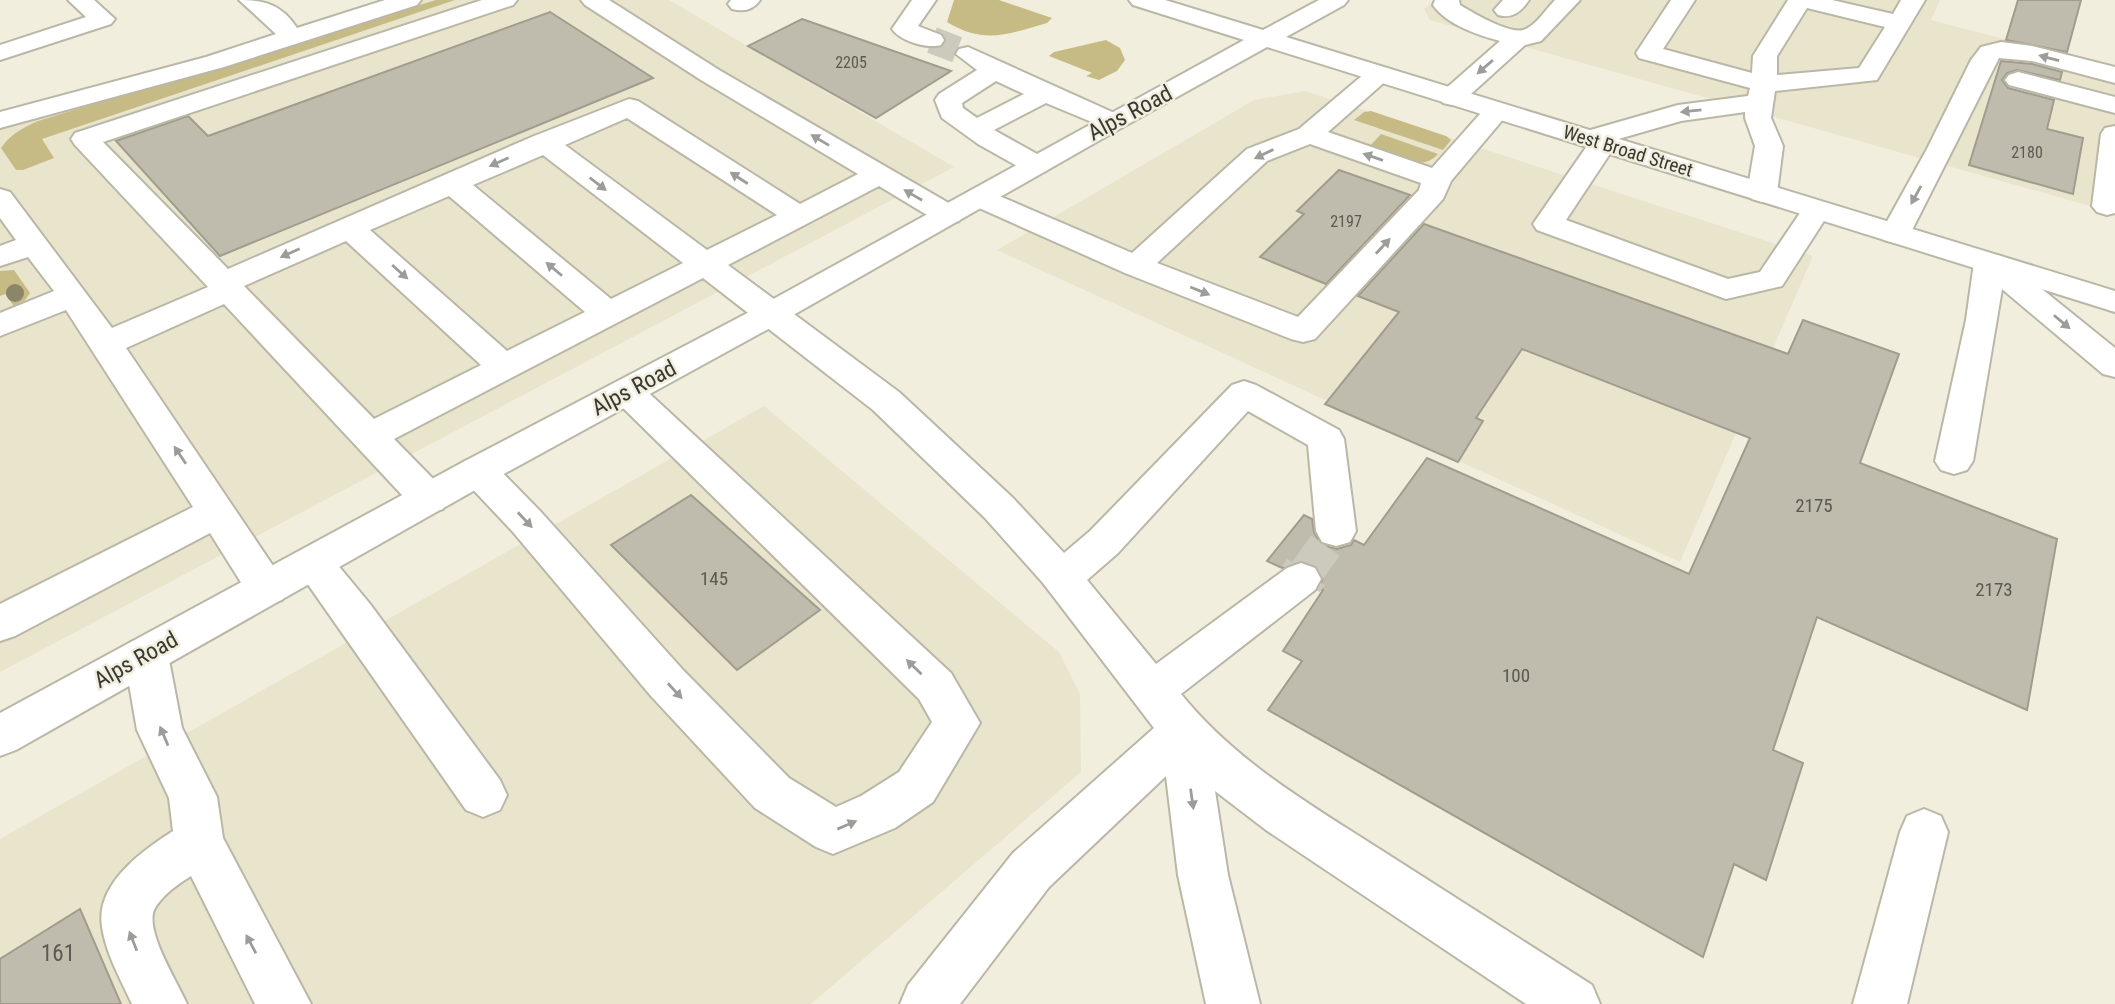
<svg xmlns="http://www.w3.org/2000/svg" width="2115" height="1004" font-family="'Roboto Condensed',sans-serif">
  <style>
    .built { fill: #e9e4cc }
    .green { fill: #c7bb85 }
    .building { fill: #bfbcad; stroke: #a09d8e; stroke-width: 2 }
    .lines { fill: none; stroke-linecap: round; stroke-linejoin: round }
    .minor-tunnel-far2 { stroke: #cccabc; stroke-width: 27; stroke-dasharray: 27 13; stroke-linecap: butt }
    .minor-tunnel-far1 { stroke: #cccabc; stroke-width: 35; stroke-dasharray: 35 18; stroke-linecap: butt }
    .minor-tunnel { stroke: #cccabc; stroke-width: 46; stroke-dasharray: 46 24; stroke-linecap: butt }
    .minor-casing { stroke: #bab7a7; stroke-width: 4 }
    .major-casing { stroke: #bab7a7; stroke-width: 4 }
    .minor { fill: #fff; fill-rule: evenodd }
    .major { fill: #fff; fill-rule: evenodd }
    .tree { fill: #8b866a }
    .oneway { fill: #9c9c98 }
    .labels { text-anchor: middle; dominant-baseline: central; stroke-width: 5; stroke-linejoin: round; paint-order: stroke }
    .far-number-label { font-size: 16px; fill: #5b5951 }
    .far-street-label { font-size: 19px; fill: #3a3832; stroke: #f1eede }
    .number-label { font-size: 19px; fill: #5b5951 }
    .street-label { font-size: 23px; fill: #3a3832; stroke: #f1eede }
    .near-number-label { font-size: 23px; fill: #5b5951 }
  </style>
  <rect width="100%" height="100%" fill="#f1eede"/>
  <!-- built -->
  <g class="built">
    <polygon points="382,0 669,0 954,167 0,672 0,110 188,60"/>
    <polygon points="1437,0 1940,0 1931,20 2115,68 2115,213 1430,20 1424,9"/>
    <polygon points="1305,91 1813,256 1680,562 997,250 1254,100"/>
    <polygon points="764,406 1059,652 1080,694 1081,772 811,1004 0,1004 0,839"/>
  </g>
  <!-- green -->
  <g class="green">
    <path d="M436,0h19l-413,139 12,19 -31,12h-7l-15,-22c10,-14 21,-20 37,-27z"/>
    <path d="M954,0h45l53,18 -5,5c-39,11 -62,22 -100,-1z"/>
    <polygon points="1106,40 1120,48 1125,60 1117,71 1099,80 1086,76 1092,73 1049,56 1054,52"/>
    <polygon points="1371,111 1446,136 1451,140 1443,150 1354,120 1364,112"/>
    <path d="M1381,134l57,20c-18,20 -48,1 -70,-6z"/>
    <polygon points="14,270 30,293 25,300 14,306 5,294 0,296 0,271"/>
  </g>
  <!-- building -->
  <g class="building">
    <polygon points="2018,0 2081,0 2067,52 2006,40"/>
    <polygon points="550,12 653,78 220,256 116,141 188,116 208,136"/>
    <polygon points="802,19 951,71 876,118 748,46"/>
    <polygon points="2001,61 2032,64 2062,72 2060,80 2017,70 2007,73 2002,80 2008,88 2054,100 2047,129 2083,138 2073,194 1969,165"/>
    <polygon points="1339,170 1410,195 1326,284 1260,257 1304,214 1297,211"/>
    <polygon points="1424,224 1788,354 1803,320 1899,354 1860,463 2057,539 2027,710 1817,617 1773,750 1803,763 1766,880 1734,864 1703,957 1268,710 1302,661 1283,651 1323,590 1319,588 1323,578 1316,566 1300,561 1282,568 1267,561 1304,515 1312,519 1314,532 1321,545 1337,549 1351,545 1354,540 1364,545 1427,458 1689,574 1750,438 1522,349 1476,418 1483,421 1458,462 1325,404 1399,312 1358,296"/>
    <polygon points="691,495 820,610 737,670 611,545"/>
    <polygon points="80,909 121,1004 0,1004 0,959"/>
  </g>
  <g class="lines">
    <!-- minor-tunnel-far2 -->
    <polyline class="minor-tunnel-far2" points="932,40 968,54"/>
    <!-- minor-tunnel-far1 -->
    <polyline class="minor-tunnel-far1" points="1305,574 1336,531"/>
    <!-- minor-tunnel -->
    <polyline class="minor-tunnel" points="1301,579 1306,572"/>
    <defs>
      <g id="minor">
        <polygon points="68,0 94,0 115,19 111,24 0,60 0,45 86,17"/>
        <path d="M239,0c26,0 43,5 58,28l88,-28h36l-4,5 -193,62 -224,61v-16l206,-55 70,-23z"/>
        <path d="M482,0h35l-4,5 -410,137 125,127 306,-133 95,-37 9,2 162,103 58,-30 -157,-94 -116,-75 -4,-5h28l110,70 240,139 4,6 -4,6 -11,3 -11,-3 -58,-35 -151,79 171,127 114,106 51,55 26,-22 142,-146 12,-4 12,4 83,45 5,9 12,92 -6,11 -14,4 -14,-4 -6,-11 -8,-86 -60,-34 -130,142 -31,27 69,84 131,-96 14,-5 14,5 6,11 -6,11 -134,104c54,67 128,110 200,156 70,45 141,90 211,135l8,19h-74l-260,-174 -51,-39 13,84 32,129h-54l-28,-129 -12,-99 -117,111 -89,117h-60l8,-19 105,-132 141,-125 -111,-145 -58,-65 -112,-108 -170,-132 -309,161 49,50 5,10 -5,10 -14,4 -14,-4 -191,-205 -98,44 162,240 -6,12 -15,4 -15,-4 -42,-67 -195,103 -15,5v-37l193,-97 -127,-197 -66,26v-23l54,-22 -26,-34 -28,9v-20l16,-6 -16,-22v-29l10,3 102,136 96,-41 -133,-142 -4,-6 4,-6zM627,118l150,97 -70,35 -142,-105zM543,155l140,108 -72,36 -138,-114zM449,196l136,116 -78,39 -137,-121zM346,241l135,124 -107,54 -130,-133z"/>
        <path d="M731,0h29c-7,10 -17,12 -28,9l-4,-5z"/>
        <path d="M912,0h24l-18,26 23,9 3,5 -3,5c-14,4 -41,-4 -49,-16z"/>
        <path d="M1435,0h24l1,5c13,8 49,29 63,25 12,-3 23,-21 32,-30h25l-39,41 -16,4 -64,58 -9,2 -9,-2 -4,-6 4,-6 57,-50c-22,-6 -53,-16 -67,-36z"/>
        <path d="M1503,0h26c-8,12 -17,19 -31,15l-4,-5z"/>
        <path d="M1671,0h24l-32,49 89,24 1,-17 35,-56h44l61,14 8,-14h24l-48,80 -102,11 -4,27 12,28 -6,47 -5,6 -10,3 -10,-3 -5,-6 8,-47 -10,-28v-6l-64,9 -66,19 2,3 -51,77 162,59 32,-7 46,-68 10,-3 10,3 5,6 -49,76 -56,13 -189,-69 -4,-6 54,-78 -7,-1 -4,-6 4,-6 98,-28 70,-9 2,-8 -111,-30 -3,-5zM1807,8l78,19 -26,41 -82,7v-19z"/>
        <polygon points="2001,42 2032,46 2115,67 2115,83 2032,61 1999,58 1910,234 1906,240 1895,243 1884,240 1880,234 1927,149 1971,60 1981,47"/>
        <path d="M968,47l153,69 3,6 -3,6 -10,2 -65,-27 -52,27 52,29 4,6 -4,6 -10,2 -10,-2 -48,-27 -36,-26 -7,-18 4,-6 38,-24 -21,-16 3,-5zM996,81l28,13 -47,24 -14,-10 -1,-5z"/>
        <path d="M1379,66l9,3 4,5 -4,5 -60,53 104,36 56,-63 9,-2 9,2 4,6 -59,70 -8,18 -128,140 -12,3 -12,-3 -166,-66 -155,-69 -5,-6 5,-6 10,-3 10,3 142,61 115,-104 52,-20 71,-60zM1310,144l111,39 -2,7 -121,127 -141,-54 110,-102z"/>
        <polygon points="2018,72 2115,97 2115,113 2009,85 2005,80 2009,75"/>
        <polygon points="2115,126 2115,213 2107,215 2097,212 2092,206 2101,134 2105,128"/>
        <polygon points="1990,254 2001,256 2115,348 2115,377 2103,374 2002,289 1973,461 1967,470 1954,474 1941,470 1935,461 1966,320 1974,263 1979,256"/>
        <polygon points="627,380 639,384 951,673 980,723 933,802 895,828 833,854 816,847 755,808 651,696 513,532 465,481 459,471 465,461 478,457 491,461 541,512 683,670 789,778 836,807 861,796 899,772 932,722 919,699 615,400 609,392 615,384"/>
        <polygon points="313,547 327,552 370,604 500,780 507,795 500,810 483,817 466,810 293,563 299,552"/>
        <path d="M146,637l15,5 7,13 14,73 35,69 6,41 88,166h-56l-64,-128c-13,8 -30,20 -37,34 -9,22 24,73 33,94h-55c-11,-24 -26,-50 -30,-77 -7,-43 40,-76 71,-96l-4,-33 -32,-68 -13,-75 7,-13z"/>
        <polygon points="1924,809 1941,816 1948,832 1907,1004 1853,1004 1900,832 1907,816"/>
      </g>
      <polygon id="major" points="1129,0 1165,0 1263,30 1319,0 1348,0 1344,5 1286,37 2115,291 2115,312 1267,47 1121,128 781,322 491,481 16,750 0,756 0,713 465,461 757,308 1244,40 1133,5"/>
    </defs>
    <!-- minor casing -->
    <use href="#minor" class="minor-casing"/>
    <!-- major casing -->
    <use href="#major" class="major-casing"/>
    <!-- minor -->
    <use href="#minor" class="minor"/>
    <!-- major -->
    <use href="#major" class="major"/>
  </g>
  <!-- trees -->
  <circle class="tree" cx="15" cy="293" r="9"/>
  <!-- one-way arrows -->
  <defs><path id="oneway-solid" d="M-6-.8H1V-3.2L6.5 0L1 3.2V.8H-6Z" transform="scale(1.75)"/></defs>
  <g class="oneway">
    <use href="#oneway-solid" transform="translate(2049 58) rotate(-165)"/>
    <use href="#oneway-solid" transform="translate(1485 67) rotate(139)"/>
    <use href="#oneway-solid" transform="translate(1691 111) rotate(174)"/>
    <use href="#oneway-solid" transform="translate(820 140) rotate(-149)"/>
    <use href="#oneway-solid" transform="translate(1264 154) rotate(154)"/>
    <use href="#oneway-solid" transform="translate(1373 157) rotate(-161)"/>
    <use href="#oneway-solid" transform="translate(499 162) rotate(156)"/>
    <use href="#oneway-solid" transform="translate(739 178) rotate(-147)"/>
    <use href="#oneway-solid" transform="translate(598 184) rotate(38)"/>
    <use href="#oneway-solid" transform="translate(913 195) rotate(-150)"/>
    <use href="#oneway-solid" transform="translate(1916 195) rotate(119)"/>
    <use href="#oneway-solid" transform="translate(1383 246) rotate(-47)"/>
    <use href="#oneway-solid" transform="translate(290 253) rotate(156)"/>
    <use href="#oneway-solid" transform="translate(554 269) rotate(-140)"/>
    <use href="#oneway-solid" transform="translate(400 272) rotate(42)"/>
    <use href="#oneway-solid" transform="translate(1200 291) rotate(22)"/>
    <use href="#oneway-solid" transform="translate(2062 322) rotate(40)"/>
    <use href="#oneway-solid" transform="translate(180 455) rotate(-124)"/>
    <use href="#oneway-solid" transform="translate(525 520) rotate(47)"/>
    <use href="#oneway-solid" transform="translate(914 667) rotate(-136)"/>
    <use href="#oneway-solid" transform="translate(675 691) rotate(47)"/>
    <use href="#oneway-solid" transform="translate(164 736) rotate(-113)"/>
    <use href="#oneway-solid" transform="translate(1192 799) rotate(82)"/>
    <use href="#oneway-solid" transform="translate(847 825) rotate(-23)"/>
    <use href="#oneway-solid" transform="translate(133 941) rotate(-111)"/>
    <use href="#oneway-solid" transform="translate(251 944) rotate(-118)"/>
  </g>
  <g class="labels">
    <!-- far-number labels -->
    <g class="far-number-label">
      <text x="851" y="62">2205</text>
      <text x="2027" y="152">2180</text>
      <text x="1346" y="221">2197</text>
    </g>
    <!-- far-street labels -->
    <g class="far-street-label">
      <text transform="translate(1628 151) rotate(17)">West Broad Street</text>
    </g>
    <!-- number labels -->
    <g class="number-label">
      <text x="1814" y="505">2175</text>
      <text x="714" y="578">145</text>
      <text x="1994" y="589">2173</text>
      <text x="1516" y="675">100</text>
    </g>
    <!-- street labels -->
    <g class="street-label">
      <text transform="translate(1130 113) rotate(-28)">Alps Road</text>
      <text transform="translate(634 388) rotate(-28)">Alps Road</text>
      <text transform="translate(136 660) rotate(-29)">Alps Road</text>
    </g>
    <!-- near-number labels -->
    <g class="near-number-label">
      <text x="58" y="953">161</text>
    </g>
  </g>
</svg>
